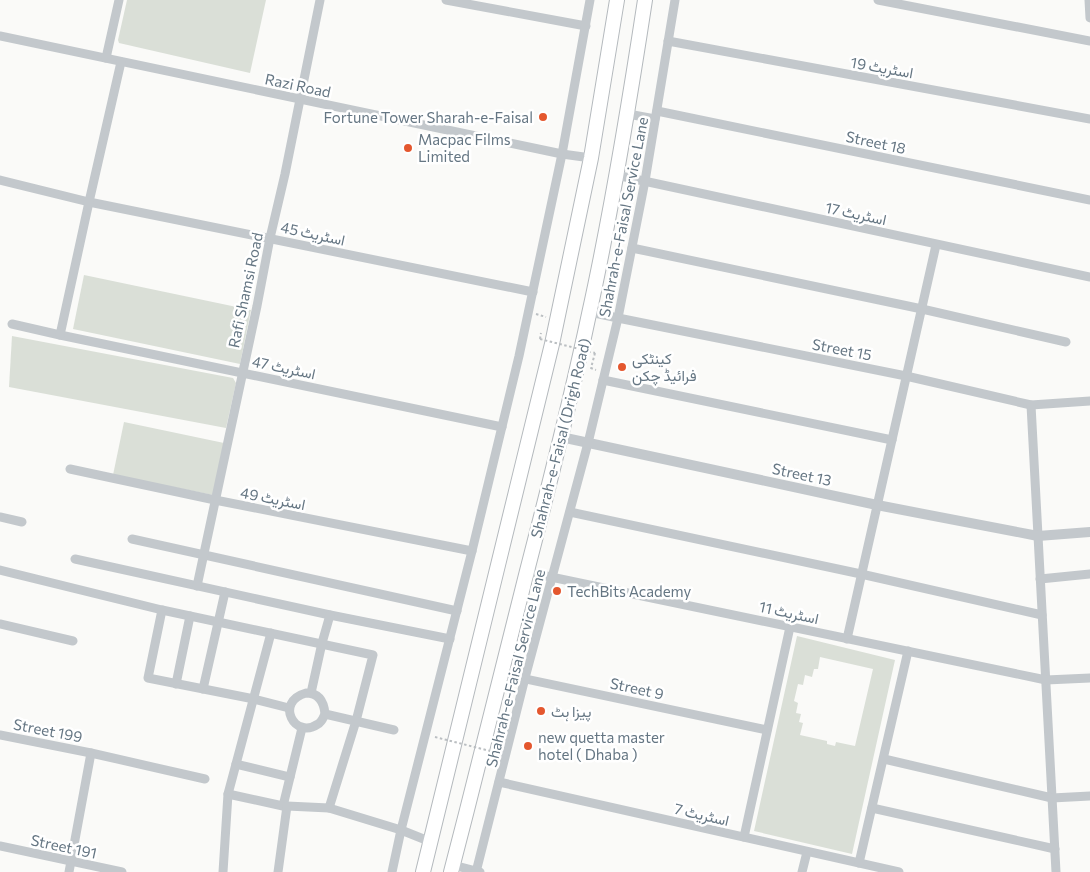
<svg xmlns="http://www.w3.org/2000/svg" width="1090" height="872" font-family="Commissioner,Vazirmatn,sans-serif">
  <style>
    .green { fill: #dadfd7; fill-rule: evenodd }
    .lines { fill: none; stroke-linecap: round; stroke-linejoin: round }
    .trunk-casing { stroke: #b4b9bd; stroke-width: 16 }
    .path { stroke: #bbbfc2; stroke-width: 2; stroke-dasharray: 2.5 2.5; stroke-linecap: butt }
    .minor { stroke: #c3c8cc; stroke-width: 9 }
    .tertiary { stroke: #c3c8cc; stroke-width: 10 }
    .trunk { stroke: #fff; stroke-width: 14 }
    .path-bridge { stroke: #bbbfc2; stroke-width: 2; stroke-dasharray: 2.5 2.5; stroke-linecap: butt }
    .poi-dot { fill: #e4572e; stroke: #fff; stroke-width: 2 }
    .labels { text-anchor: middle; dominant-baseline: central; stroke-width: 5; stroke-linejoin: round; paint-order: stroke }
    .street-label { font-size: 15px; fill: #657683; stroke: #fff }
    .poi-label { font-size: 15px; fill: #657683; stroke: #fff; text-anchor: start }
  </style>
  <rect width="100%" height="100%" fill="#fafaf8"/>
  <!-- green -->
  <g class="green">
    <polygon points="127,0 266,0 250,73 119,43 118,40"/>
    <polygon points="84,275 251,310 240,364 73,329"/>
    <polygon points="12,336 233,378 236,383 226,428 9,387"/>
    <polygon points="124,422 224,443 213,495 113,475"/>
    <path d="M797,636l98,24 -43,194 -98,-23zM820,657l53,12 -18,77 -19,-4 -1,4 -8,-2v-3l-27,-6 3,-12 -4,-1 2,-8 -5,-1 2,-10 -4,-2 4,-17 5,1 2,-10 7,2 2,-8h4z"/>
  </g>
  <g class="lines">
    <defs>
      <g id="trunk">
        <polyline points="423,872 552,344 591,158 617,0"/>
        <path d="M451,872c26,-100 51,-200 76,-301 22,-85 44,-171 62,-257 23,-104 40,-209 56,-314"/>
      </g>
    </defs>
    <!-- trunk casing -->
    <use href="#trunk" class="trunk-casing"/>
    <!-- path -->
    <g class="path">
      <polyline points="536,314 546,317"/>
      <polyline points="540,339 541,333"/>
      <polyline points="595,353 591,368 596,370"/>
    </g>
    <!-- minor -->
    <g class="minor">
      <polyline points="446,0 586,26"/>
      <polyline points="878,0 1090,41"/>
      <polyline points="1089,0 1090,18"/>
      <polyline points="0,36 562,154 591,158"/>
      <polyline points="668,41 1090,119"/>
      <polyline points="106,58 119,0"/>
      <polyline points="657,111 1090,200"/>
      <polyline points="628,114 655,119"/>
      <polyline points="616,175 1090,277"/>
      <polyline points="0,180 89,202 533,292"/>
      <polyline points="632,248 922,309 1066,342"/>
      <polyline points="590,312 618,318 906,376 1031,405 1090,401"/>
      <polyline points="12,324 60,335 502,427"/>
      <polyline points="60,335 89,202 121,62"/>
      <polyline points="603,380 892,440"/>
      <polyline points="1031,405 1056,872"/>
      <polyline points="70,469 215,500 472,551"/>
      <polyline points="570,512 861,574 1042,615"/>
      <polyline points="0,517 22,522"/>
      <polyline points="132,539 457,611"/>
      <polyline points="75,559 330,615 450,639"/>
      <polyline points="0,570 162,610 373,655 356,721 329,808"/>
      <polyline points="527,572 1046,680 1090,678"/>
      <polyline points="1040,579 1090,574"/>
      <polyline points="197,586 257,306 270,238 285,174 320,0"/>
      <polyline points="162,610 148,678 254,699 289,708"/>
      <polyline points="0,624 73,641"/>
      <polyline points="847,639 936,245"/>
      <polyline points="502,674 767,730"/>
      <polyline points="176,684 190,616"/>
      <polyline points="203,689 225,592"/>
      <path d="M306,693c13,0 18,9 19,21 -2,4 -3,8 -7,10 -23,16 -44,-22 -12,-31z"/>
      <polyline points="311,693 322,643 330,615"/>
      <polyline points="325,714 394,730"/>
      <polyline points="0,735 91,753 205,779"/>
      <polyline points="884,759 1052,798 1090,796"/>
      <polyline points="236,764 290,777"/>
      <polyline points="499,782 899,872"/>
      <polyline points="228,794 283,806 287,806"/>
      <polyline points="283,806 302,728"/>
      <polyline points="872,808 1055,849"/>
      <polyline points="744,837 790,627"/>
      <polyline points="0,846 122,872"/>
      <polyline points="859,863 908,651"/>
      <polyline points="453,865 480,872"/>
      <polyline points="69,872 91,753"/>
      <polyline points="223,872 228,794 271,633"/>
      <polyline points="278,872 287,806 329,808 401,830 431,842"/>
      <polyline points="392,872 401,830 472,551 519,356 562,154 590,0"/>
      <polyline points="476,872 525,678 588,443 618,318 645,181 675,0"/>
      <polyline points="802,872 807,852"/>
    </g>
    <!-- tertiary -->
    <polyline class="tertiary" points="561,437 877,505 1038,536 1090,532"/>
    <!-- trunk -->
    <use href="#trunk" class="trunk"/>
    <!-- path-bridge -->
    <g class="path-bridge">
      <polyline points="540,339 595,353"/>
      <polyline points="435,737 502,754"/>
    </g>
  </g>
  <!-- markers -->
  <g class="poi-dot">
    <circle cx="543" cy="117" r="5"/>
    <circle cx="408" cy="148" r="5"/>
    <circle cx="622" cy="367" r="5"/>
    <circle cx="557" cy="591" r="5"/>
    <circle cx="541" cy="711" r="5"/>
    <circle cx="528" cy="746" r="5"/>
  </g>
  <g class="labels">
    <!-- street labels -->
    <g class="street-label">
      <text transform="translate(882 67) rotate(10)">اسٹریٹ 19</text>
      <text transform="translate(298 85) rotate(12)">Razi Road</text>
      <text transform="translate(876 142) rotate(12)">Street 18</text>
      <text transform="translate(856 213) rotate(12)">اسٹریٹ 17</text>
      <text transform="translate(623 217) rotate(-79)">Shahrah-e-Faisal Service Lane</text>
      <text transform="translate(313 233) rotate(12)">اسٹریٹ 45</text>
      <text transform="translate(245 290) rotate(-78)">Rafi Shamsi Road</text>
      <text transform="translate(842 349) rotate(11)">Street 15</text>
      <text transform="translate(284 367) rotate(12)">اسٹریٹ 47</text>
      <text transform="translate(560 438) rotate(-76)">Shahrah-e-Faisal (Drigh Road)</text>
      <text transform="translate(802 474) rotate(12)">Street 13</text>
      <text transform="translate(273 498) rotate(11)">اسٹریٹ 49</text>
      <text transform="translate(789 612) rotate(12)">اسٹریٹ 11</text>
      <text transform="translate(515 668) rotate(-76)">Shahrah-e-Faisal Service Lane</text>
      <text transform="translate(637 688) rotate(12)">Street 9</text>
      <text transform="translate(48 730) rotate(11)">Street 199</text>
      <text transform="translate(702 814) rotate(13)">اسٹریٹ 7</text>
      <text transform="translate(64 846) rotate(12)">Street 191</text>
    </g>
    <!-- poi labels -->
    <g class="poi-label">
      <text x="533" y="117" text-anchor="end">Fortune Tower Sharah-e-Faisal</text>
      <text x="418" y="139">Macpac Films<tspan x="418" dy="17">Limited</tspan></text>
      <text x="632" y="358">کینٹکی<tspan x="632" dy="17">فرائیڈ چکن</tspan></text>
      <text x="567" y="591">TechBits Academy</text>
      <text x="551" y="711">پیزا ہٹ</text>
      <text x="538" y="737">new quetta master<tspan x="538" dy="17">hotel ( Dhaba )</tspan></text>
    </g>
  </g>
</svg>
